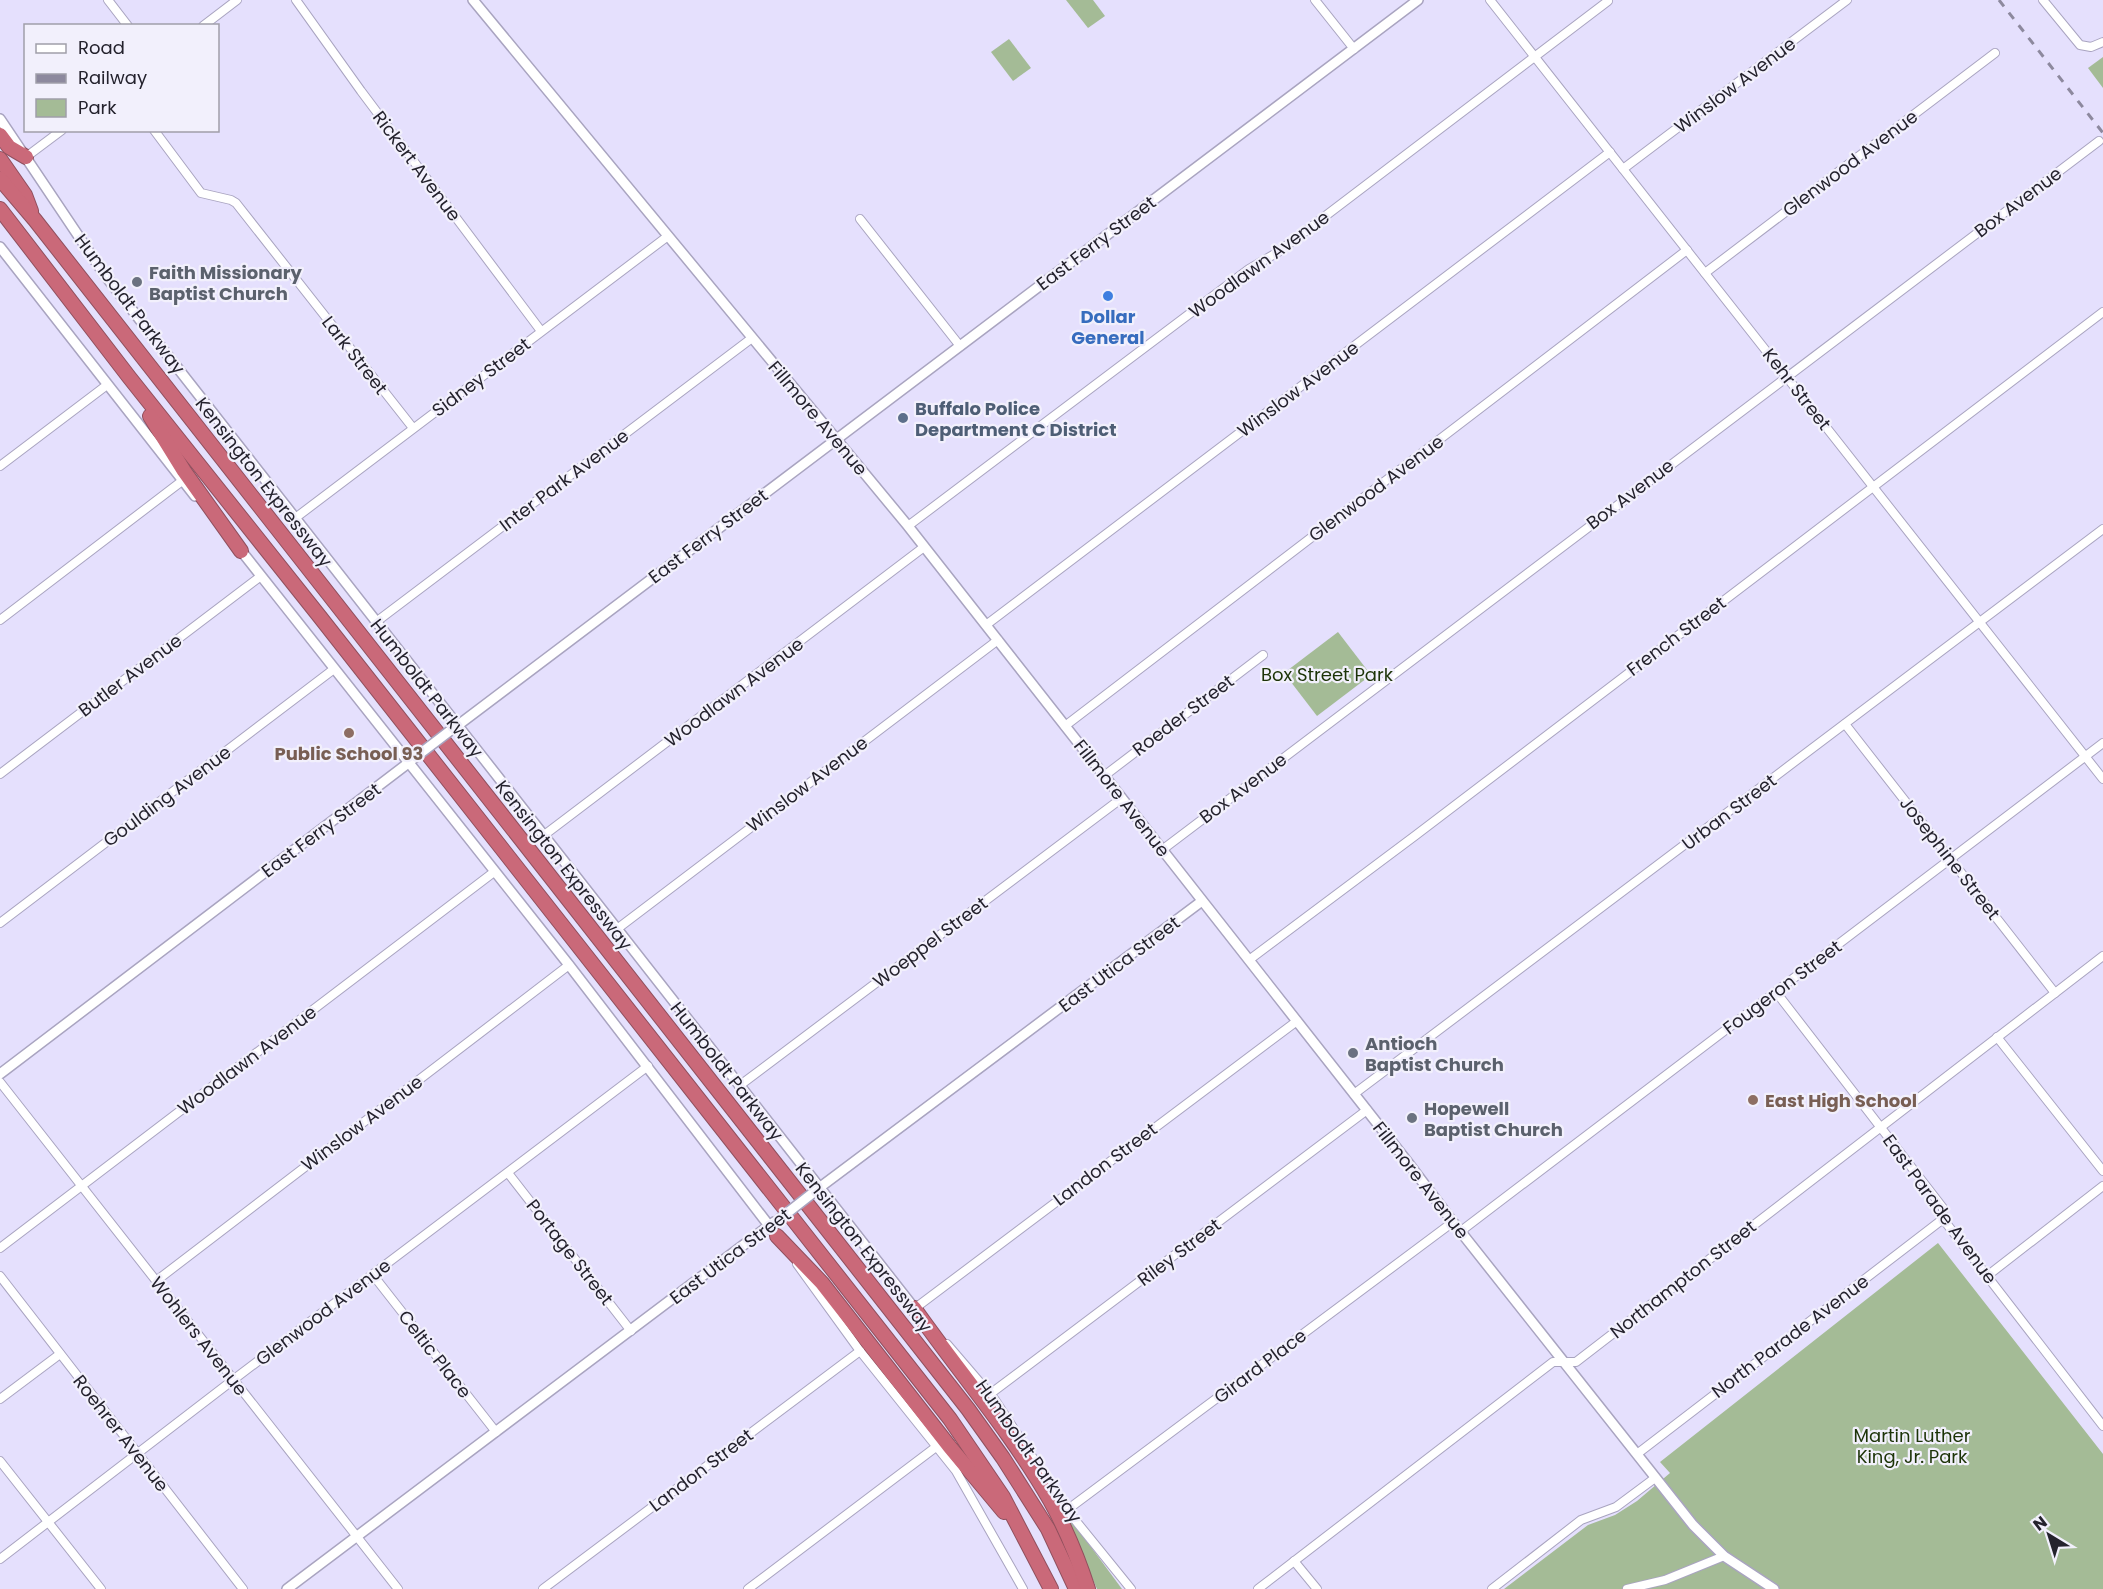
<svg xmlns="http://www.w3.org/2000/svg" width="2103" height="1589" font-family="Poppins,sans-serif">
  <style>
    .green { fill: #a4bb96 }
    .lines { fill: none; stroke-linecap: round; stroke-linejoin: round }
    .minor-casing { stroke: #a9a4c0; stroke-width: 10 }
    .tertiary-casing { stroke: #a9a4c0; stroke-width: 12 }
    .motorway-casing { stroke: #90505e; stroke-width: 16 }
    .minor { stroke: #fff; stroke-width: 8 }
    .tertiary { stroke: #fff; stroke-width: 9 }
    .motorway { stroke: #ca6979; stroke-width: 14 }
    .rail { stroke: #8d899e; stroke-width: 3; stroke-dasharray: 8 8; stroke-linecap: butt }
    .tertiary-bridge-casing { stroke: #a9a4c0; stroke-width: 12; stroke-linecap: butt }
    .tertiary-bridge { stroke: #fff; stroke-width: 9 }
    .worship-dot { fill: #6b7280; stroke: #f2f0fc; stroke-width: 2 }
    .shop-dot { fill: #3f7fe0; stroke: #f2f0fc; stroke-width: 2 }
    .service-dot { fill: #5c6f8a; stroke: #f2f0fc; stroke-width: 2 }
    .education-dot { fill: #8d6e63; stroke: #f2f0fc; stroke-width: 2 }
    .labels { text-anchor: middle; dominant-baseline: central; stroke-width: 4.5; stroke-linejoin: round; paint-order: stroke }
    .street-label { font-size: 18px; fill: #24222d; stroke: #f2f0fc }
    .worship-label { font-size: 18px; font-weight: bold; fill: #5b616d; stroke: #f2f0fc; text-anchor: start }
    .shop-label { font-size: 18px; font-weight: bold; fill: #366cbe; stroke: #f2f0fc }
    .service-label { font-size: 18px; font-weight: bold; fill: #4e5e75; stroke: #f2f0fc; text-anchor: start }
    .park-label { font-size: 18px; fill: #1c3307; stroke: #f2f0fc }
    .education-label { font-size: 18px; font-weight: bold; fill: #785e54; stroke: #f2f0fc }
  </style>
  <rect width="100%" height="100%" fill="#e5e0fd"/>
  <!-- green -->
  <g class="green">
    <polygon points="1066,0 1093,0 1105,16 1088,28"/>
    <polygon points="1009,39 1031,68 1013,81 991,52"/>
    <polygon points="2103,57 2103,88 2088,68"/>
    <polygon points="1338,632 1371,675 1317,716 1284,673"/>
    <polygon points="1938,1243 2103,1454 2103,1589 1504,1589 1588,1525 1615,1515 1637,1501 1670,1473 1660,1462"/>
    <polygon points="1060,1505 1122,1589 1097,1589"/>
  </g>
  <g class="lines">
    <defs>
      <g id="minor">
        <polyline points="108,0 128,26"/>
        <polyline points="296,0 361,91 541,331"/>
        <polyline points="1315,0 1354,49"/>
        <polyline points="1490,0 2103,779"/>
        <polyline points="2043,0 2080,45 2091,47 2103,42"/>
        <polyline points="203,26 237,0"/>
        <polyline points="154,130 201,193 231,200 236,203 413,428"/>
        <polyline points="26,157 62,130"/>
        <polyline points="1623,169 1847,0"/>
        <polyline points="860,219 960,346"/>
        <polyline points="1705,273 1995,53"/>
        <polyline points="0,466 107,385"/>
        <polyline points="294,519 668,236"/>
        <polyline points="908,526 1249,269 1278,252 1608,1"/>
        <polyline points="0,620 182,481"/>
        <polyline points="376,622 752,338"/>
        <polyline points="986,625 1610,152"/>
        <polyline points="1845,724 2055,993"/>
        <polyline points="1065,726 1687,250"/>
        <polyline points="0,774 261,576"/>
        <polyline points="1104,776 1263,655"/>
        <polyline points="543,836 924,547"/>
        <polyline points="1162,850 2099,141"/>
        <polyline points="0,923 334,669"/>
        <polyline points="617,929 998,640"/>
        <polyline points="1249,960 1416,835 2103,312"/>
        <polyline points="1776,992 1943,1208 1943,1219 2103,1426"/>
        <polyline points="1997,1037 2103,1171"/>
        <polyline points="0,1082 398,1589"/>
        <polyline points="739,1086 1122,798"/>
        <polyline points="1354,1094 2103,529"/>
        <polyline points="508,1173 631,1331"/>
        <polyline points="1461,1231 2103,743"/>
        <polyline points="0,1248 494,872"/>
        <polyline points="797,1264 860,1351 956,1471 1023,1589"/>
        <polyline points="373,1275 496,1432"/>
        <polyline points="0,1276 243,1589"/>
        <polyline points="1987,1276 2103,1186"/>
        <polyline points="156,1281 569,965"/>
        <polyline points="914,1309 1297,1021"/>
        <polyline points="947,1344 995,1400 1067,1510 1131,1589"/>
        <polyline points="990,1394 1367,1110"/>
        <polyline points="0,1399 60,1354"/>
        <polyline points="1637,1454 1943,1219"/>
        <polyline points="0,1461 101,1589"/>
        <polyline points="1067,1510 1453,1222"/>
        <polyline points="0,1559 233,1380 648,1066"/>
        <polyline points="1294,1561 1317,1589"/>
        <polyline points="543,1589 860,1351"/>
        <polyline points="748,1589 936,1447"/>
        <polyline points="1258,1589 1553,1362 1576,1362 2103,956"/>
        <polyline points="1492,1589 1581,1520 1616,1507 1655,1478"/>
        <polyline points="1627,1589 1665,1580 1724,1556"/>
      </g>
      <g id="tertiary">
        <polyline points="473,0 908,526 1406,1160 1453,1222 1693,1525 1724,1556 1774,1589"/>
        <polyline points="0,119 104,274 914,1308"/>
        <polyline points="0,247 195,496"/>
        <polyline points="239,548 569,965 777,1236"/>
        <polyline points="453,729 1418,0"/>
        <polyline points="0,1074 411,761"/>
        <polyline points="815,1191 1202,901"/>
        <polyline points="287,1589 774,1222"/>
      </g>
      <g id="motorway">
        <polyline points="0,135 9,147 26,157"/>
        <polyline points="0,159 25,195 31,211"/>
        <polyline points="0,179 35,220 968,1409 1003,1458 1048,1529 1076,1589"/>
        <polyline points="0,209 129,377 320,617 950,1419 1003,1497 1051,1589"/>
        <polyline points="150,416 184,471 241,551"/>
        <polyline points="777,1236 822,1283 949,1446 1004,1512"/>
        <path d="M914,1308c45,64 97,124 136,192 16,29 28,58 38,89"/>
      </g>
    </defs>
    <!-- minor casing -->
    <use href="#minor" class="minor-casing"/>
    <!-- tertiary casing -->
    <use href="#tertiary" class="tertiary-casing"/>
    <!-- motorway casing -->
    <use href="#motorway" class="motorway-casing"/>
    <!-- minor -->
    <use href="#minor" class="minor"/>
    <!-- tertiary -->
    <use href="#tertiary" class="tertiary"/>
    <!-- motorway -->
    <use href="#motorway" class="motorway"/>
    <!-- rail -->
    <polyline class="rail" points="1999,0 2103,133"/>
    <defs>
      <g id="tertiary-bridge">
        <polyline points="413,759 451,730"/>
        <polyline points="777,1221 814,1192"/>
      </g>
    </defs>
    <!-- tertiary-bridge casing -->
    <use href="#tertiary-bridge" class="tertiary-bridge-casing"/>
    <!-- tertiary-bridge -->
    <use href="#tertiary-bridge" class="tertiary-bridge"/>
  </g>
  <!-- markers -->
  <g class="worship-dot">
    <circle cx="137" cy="282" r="6"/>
    <circle cx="1353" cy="1053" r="6"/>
    <circle cx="1412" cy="1118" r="6"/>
  </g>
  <circle class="shop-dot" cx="1108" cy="296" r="6"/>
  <circle class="service-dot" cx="903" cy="418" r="6"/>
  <g class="education-dot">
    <circle cx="349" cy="733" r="6"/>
    <circle cx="1753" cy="1100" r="6"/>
  </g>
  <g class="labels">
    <!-- street labels -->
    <g class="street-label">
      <text transform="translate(1735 85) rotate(-37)">Winslow Avenue</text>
      <text transform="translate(1850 163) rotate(-37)">Glenwood Avenue</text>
      <text transform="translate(417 166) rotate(53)">Rickert Avenue</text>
      <text transform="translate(2018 202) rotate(-37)">Box Avenue</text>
      <text transform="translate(1096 243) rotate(-37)">East Ferry Street</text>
      <text transform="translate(1259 264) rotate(-36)">Woodlawn Avenue</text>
      <text transform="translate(130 304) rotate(53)">Humboldt Parkway</text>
      <text transform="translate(355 355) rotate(52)">Lark Street</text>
      <text transform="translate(481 377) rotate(-37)">Sidney Street</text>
      <text transform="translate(1298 389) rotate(-37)">Winslow Avenue</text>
      <text transform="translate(1797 389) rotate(52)">Kehr Street</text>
      <text transform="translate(818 418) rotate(50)">Fillmore Avenue</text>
      <text transform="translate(564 480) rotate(-37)">Inter Park Avenue</text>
      <text transform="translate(264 482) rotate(52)">Kensington Expressway</text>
      <text transform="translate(1376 488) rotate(-37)">Glenwood Avenue</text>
      <text transform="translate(1630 494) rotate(-37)">Box Avenue</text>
      <text transform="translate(708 536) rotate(-37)">East Ferry Street</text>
      <text transform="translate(1676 636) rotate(-37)">French Street</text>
      <text transform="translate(130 675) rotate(-37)">Butler Avenue</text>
      <text transform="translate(427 688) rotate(52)">Humboldt Parkway</text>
      <text transform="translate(734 692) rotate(-37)">Woodlawn Avenue</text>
      <text transform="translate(1183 715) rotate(-37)">Roeder Street</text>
      <text transform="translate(807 784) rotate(-37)">Winslow Avenue</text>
      <text transform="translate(1243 788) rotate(-37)">Box Avenue</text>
      <text transform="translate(167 796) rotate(-37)">Goulding Avenue</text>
      <text transform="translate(1122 798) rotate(52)">Fillmore Avenue</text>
      <text transform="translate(1729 812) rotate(-37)">Urban Street</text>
      <text transform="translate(321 830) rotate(-37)">East Ferry Street</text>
      <text transform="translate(1950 858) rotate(52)">Josephine Street</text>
      <text transform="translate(564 865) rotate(52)">Kensington Expressway</text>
      <text transform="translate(930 942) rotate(-37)">Woeppel Street</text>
      <text transform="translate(1119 964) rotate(-37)">East Utica Street</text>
      <text transform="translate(1782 987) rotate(-37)">Fougeron Street</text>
      <text transform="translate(247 1060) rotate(-37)">Woodlawn Avenue</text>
      <text transform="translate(727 1071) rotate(52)">Humboldt Parkway</text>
      <text transform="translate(362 1123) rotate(-37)">Winslow Avenue</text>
      <text transform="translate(1105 1164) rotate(-37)">Landon Street</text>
      <text transform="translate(1421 1180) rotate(52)">Fillmore Avenue</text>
      <text transform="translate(1940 1209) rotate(54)">East Parade Avenue</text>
      <text transform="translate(864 1247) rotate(52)">Kensington Expressway</text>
      <text transform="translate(570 1252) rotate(52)">Portage Street</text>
      <text transform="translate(1179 1252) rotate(-37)">Riley Street</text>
      <text transform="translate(730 1256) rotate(-37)">East Utica Street</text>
      <text transform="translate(1683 1279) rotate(-38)">Northampton Street</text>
      <text transform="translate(323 1312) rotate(-37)">Glenwood Avenue</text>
      <text transform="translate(199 1336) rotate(52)">Wohlers Avenue</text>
      <text transform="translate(1790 1336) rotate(-37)">North Parade Avenue</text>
      <text transform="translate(435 1354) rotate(52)">Celtic Place</text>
      <text transform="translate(1260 1366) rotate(-37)">Girard Place</text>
      <text transform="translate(121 1433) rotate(52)">Roehrer Avenue</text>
      <text transform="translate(1029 1451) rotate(55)">Humboldt Parkway</text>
      <text transform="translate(701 1470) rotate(-37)">Landon Street</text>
    </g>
    <!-- worship labels -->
    <g class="worship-label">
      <text x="149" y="272">Faith Missionary<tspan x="149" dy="21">Baptist Church</tspan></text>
      <text x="1365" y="1043">Antioch<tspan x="1365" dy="21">Baptist Church</tspan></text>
      <text x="1424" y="1108">Hopewell<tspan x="1424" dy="21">Baptist Church</tspan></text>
    </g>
    <!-- shop labels -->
    <g class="shop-label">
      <text x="1108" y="316">Dollar<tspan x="1108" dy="21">General</tspan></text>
    </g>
    <!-- service labels -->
    <g class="service-label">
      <text x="915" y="408">Buffalo Police<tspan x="915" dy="21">Department C District</tspan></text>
    </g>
    <!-- park labels -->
    <g class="park-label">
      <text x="1327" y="674">Box Street Park</text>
      <text x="1912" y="1435">Martin Luther<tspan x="1912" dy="21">King, Jr. Park</tspan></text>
    </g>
    <!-- education labels -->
    <g class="education-label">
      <text x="349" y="753">Public School 93</text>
      <text x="1765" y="1100" text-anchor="start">East High School</text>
    </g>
  </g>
  <!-- legend -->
  <rect x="24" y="24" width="195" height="108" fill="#f2f0fc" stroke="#a09ea9" stroke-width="1.5"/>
  <rect x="36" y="44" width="30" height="9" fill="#ffffff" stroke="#a09ea9" stroke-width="1.5"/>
  <text x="78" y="54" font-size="18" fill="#24222d">Road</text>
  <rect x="36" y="74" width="30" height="9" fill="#8d899e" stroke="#a09ea9" stroke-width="1.5"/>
  <text x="78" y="84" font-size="18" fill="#24222d">Railway</text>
  <rect x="36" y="99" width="30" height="18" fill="#a4bb96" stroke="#a09ea9" stroke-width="1.5"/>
  <text x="78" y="114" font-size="18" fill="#24222d">Park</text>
  <!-- north arrow -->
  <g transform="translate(2049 1535) rotate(322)" stroke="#f2f0fc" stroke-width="4.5" paint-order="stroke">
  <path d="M0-4.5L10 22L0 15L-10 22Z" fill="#24222d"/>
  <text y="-9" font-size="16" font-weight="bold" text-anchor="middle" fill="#24222d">N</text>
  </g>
</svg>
